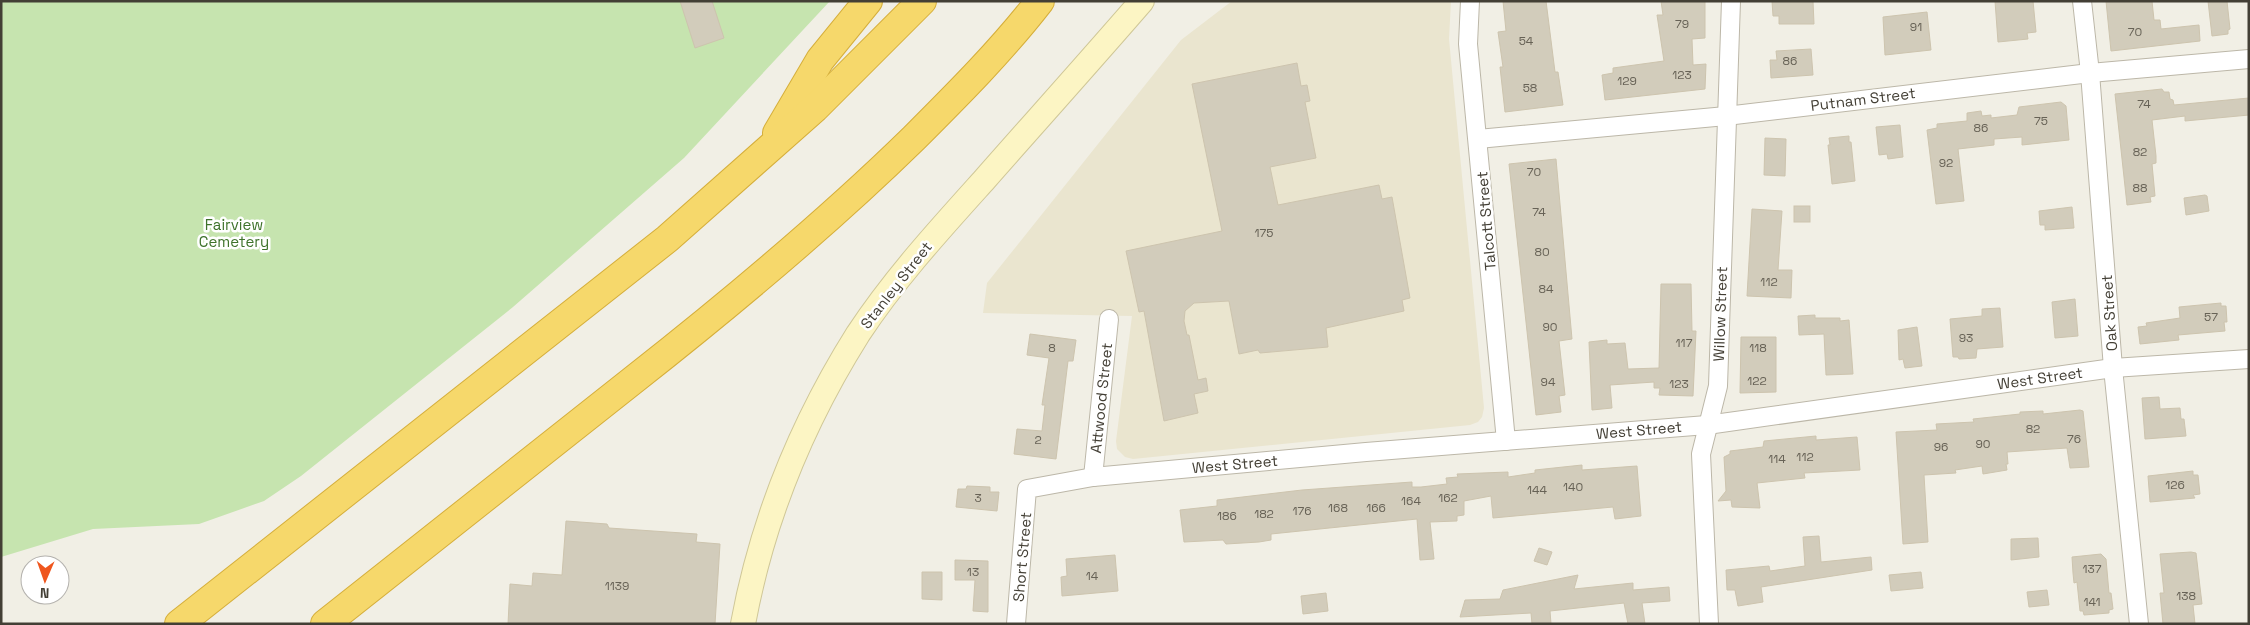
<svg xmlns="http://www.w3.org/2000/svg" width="2250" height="625" font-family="'Space Grotesk',sans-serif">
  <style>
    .education { fill: #eae5cf }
    .green { fill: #c6e4af }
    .building { fill: #d2ccbb; stroke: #cdc4ae }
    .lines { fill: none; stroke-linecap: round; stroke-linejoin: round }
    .minor-casing { stroke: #bcb7a8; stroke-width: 20 }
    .secondary-casing { stroke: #cfc797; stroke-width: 26 }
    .motorway-casing { stroke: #d5ae3b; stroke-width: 30 }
    .minor { stroke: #fff; stroke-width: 18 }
    .secondary { stroke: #fcf5c4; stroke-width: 24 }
    .motorway { stroke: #f6d86b; stroke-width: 28 }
    .labels { text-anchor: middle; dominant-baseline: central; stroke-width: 5; stroke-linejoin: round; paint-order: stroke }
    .number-label { font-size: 12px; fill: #676256 }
    .street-label { font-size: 15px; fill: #433f35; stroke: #fff }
    .park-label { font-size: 15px; fill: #3e722b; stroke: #fff }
  </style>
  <rect width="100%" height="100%" fill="#f1efe5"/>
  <!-- education -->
  <polygon class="education" points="1232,1 1451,1 1449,39 1484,408 1482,417 1478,422 1470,425 1133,459 1125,457 1117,449 1116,441 1132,316 983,313 987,283 1181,40"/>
  <!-- green -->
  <polygon class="green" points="1,1 830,1 684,158 513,307 301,476 264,501 199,524 93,529 1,557"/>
  <!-- building -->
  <g class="building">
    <polygon points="680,1 712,1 724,38 695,48"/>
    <polygon points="1503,1 1546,1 1555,72 1558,72 1563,105 1505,112 1500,67 1503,67 1498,32 1506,31"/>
    <polygon points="1661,1 1705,1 1705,38 1692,39 1693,65 1706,64 1705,89 1605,100 1602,75 1613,73 1613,68 1664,61 1657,15 1663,15"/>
    <polygon points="1772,1 1813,1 1814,24 1779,24 1779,16 1773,16"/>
    <polygon points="1995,1 2033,1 2036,32 2027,33 2028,39 1998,42"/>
    <polygon points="2106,1 2152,1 2154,20 2160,20 2161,29 2199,25 2200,41 2111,51"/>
    <polygon points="2208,1 2227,1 2230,29 2228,30 2228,34 2212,36"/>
    <polygon points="1927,12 1931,50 1885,55 1883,17"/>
    <polygon points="1811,49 1813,75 1771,78 1770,60 1777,60 1776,51"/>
    <polygon points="1297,63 1301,86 1307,85 1310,101 1305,102 1316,158 1270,167 1278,205 1379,185 1382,199 1392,197 1410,298 1402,300 1404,311 1326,328 1328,347 1260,353 1258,350 1239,354 1229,301 1194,303 1185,311 1184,321 1187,335 1189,335 1198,380 1206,378 1208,391 1194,394 1198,413 1164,421 1144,311 1139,312 1126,251 1222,231 1192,84"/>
    <polygon points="2162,89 2164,92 2169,92 2170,99 2173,100 2174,105 2249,98 2249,115 2185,121 2185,116 2152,120 2156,156 2156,163 2152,164 2155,196 2150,197 2151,202 2127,205 2115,94"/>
    <polygon points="2061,102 2066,106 2069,140 2022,145 2022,137 1994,139 1994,145 1958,149 1964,201 1936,204 1927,130 1937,128 1937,124 1967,121 1967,113 1981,111 1982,116 1991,115 1991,118 2017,115 2019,107"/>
    <polygon points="1900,125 1903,157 1888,159 1887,154 1879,155 1876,127"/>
    <polygon points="1849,136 1849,142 1851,142 1855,181 1832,184 1828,145 1830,145 1829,138"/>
    <polygon points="1765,138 1786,139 1785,176 1764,175"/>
    <polygon points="1556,159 1572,339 1559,341 1565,395 1559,396 1561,412 1536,415 1509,164"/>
    <polygon points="2205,195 2207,196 2209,211 2186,215 2184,198"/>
    <rect x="1794" y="206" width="16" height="16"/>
    <polygon points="2072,207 2074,228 2045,230 2045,225 2040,225 2039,211"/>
    <polygon points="1752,209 1782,211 1778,270 1792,270 1791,298 1747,296"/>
    <polygon points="1661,284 1691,284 1692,331 1696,331 1693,396 1659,395 1660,388 1654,388 1654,382 1610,385 1612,408 1592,410 1589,342 1607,340 1607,344 1625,343 1628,369 1659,368"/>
    <polygon points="2075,299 2078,336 2055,338 2052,302"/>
    <polygon points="2221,303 2221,306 2226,306 2227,322 2224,322 2225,331 2178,335 2179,340 2140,344 2138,327 2147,326 2146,323 2180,318 2179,307"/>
    <polygon points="2000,308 2003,347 1977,349 1976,358 1959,359 1958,357 1953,357 1950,319 1982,316 1982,309"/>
    <polygon points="1815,315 1815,318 1840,318 1840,321 1849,320 1853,374 1826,375 1824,334 1799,335 1798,316"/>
    <polygon points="1917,327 1922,366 1905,368 1903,359 1899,360 1898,330"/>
    <polygon points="1030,334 1076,340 1073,361 1068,361 1056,459 1014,454 1017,429 1042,431 1045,405 1042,405 1049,358 1027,355"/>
    <polygon points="1741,337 1776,337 1776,392 1740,393"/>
    <polygon points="2159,397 2160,409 2180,408 2181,419 2184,419 2186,436 2145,439 2142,398"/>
    <polygon points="2080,410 2083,411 2089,467 2070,468 2067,448 2007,452 2008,464 2006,464 2007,470 1983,474 1982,466 1955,470 1956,473 1924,475 1928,542 1903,544 1896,432 1937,430 1936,424 1974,422 1973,419 2020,414 2020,412 2043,411 2043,414"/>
    <polygon points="1816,436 1816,440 1857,437 1860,470 1804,473 1805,478 1757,483 1760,508 1732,507 1731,500 1718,501 1726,491 1724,457 1730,454 1730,451 1763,447 1764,441"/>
    <polygon points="1582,465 1582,470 1637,466 1641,516 1615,519 1613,507 1493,518 1491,496 1464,501 1464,515 1457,516 1457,521 1430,522 1434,559 1420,560 1417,519 1271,534 1271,540 1259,542 1226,544 1223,540 1184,542 1180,510 1217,506 1217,500 1302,490 1412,482 1412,487 1421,487 1447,484 1446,478 1458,477 1457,474 1508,472 1508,477 1535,473 1535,470"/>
    <polygon points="2193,471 2193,475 2198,475 2200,494 2193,495 2195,498 2150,502 2148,476"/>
    <polygon points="967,486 990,487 990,492 999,492 997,511 956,507 958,489 966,489"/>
    <polygon points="566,521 607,524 609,528 697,534 696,542 720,544 715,624 508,624 510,584 532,586 533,573 562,575"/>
    <polygon points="1819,536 1821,562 1871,557 1872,570 1761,587 1763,602 1738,606 1735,590 1727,590 1726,570 1769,566 1770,571 1805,566 1803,537"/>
    <polygon points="2038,538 2039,557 2011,560 2011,539"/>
    <polygon points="1539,548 1552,552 1547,565 1534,561"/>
    <polygon points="2191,552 2196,553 2202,604 2193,605 2195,624 2163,624 2160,593 2164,593 2160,554"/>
    <polygon points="2101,554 2106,559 2109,593 2111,593 2113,609 2109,610 2109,613 2084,615 2083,611 2080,611 2077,582 2074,583 2073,573 2072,557"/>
    <polygon points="1115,555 1118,591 1062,596 1061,577 1067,576 1066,559"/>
    <polygon points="955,560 988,561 988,612 973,611 975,580 955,580"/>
    <polygon points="922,572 942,572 942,600 922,599"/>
    <polygon points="1921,572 1923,588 1891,591 1889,575"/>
    <polygon points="1578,575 1574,589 1633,583 1633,590 1669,587 1670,601 1642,603 1645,624 1628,624 1624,603 1550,611 1551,624 1532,624 1531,613 1460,617 1465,600 1500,599 1503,590"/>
    <polygon points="2047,590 2049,605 2029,607 2027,592"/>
    <polygon points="1326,593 1328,611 1303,614 1301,596"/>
  </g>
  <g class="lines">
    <defs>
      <g id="minor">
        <polyline points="1470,1 1468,44 1506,441"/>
        <polyline points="2082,1 2090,73 2113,368 2139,624"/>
        <polyline points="1478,139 1726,116 2090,73 2249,59"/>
        <polyline points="1093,477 1109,319"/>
        <polyline points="1016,624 1027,489 1093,477 1366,452 1707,425 2113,368 2249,359"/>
        <polyline points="1709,624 1701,454 1718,386 1731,1"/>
      </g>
      <path id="secondary" d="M743,624c19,-103 59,-201 115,-290 37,-56 82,-105 127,-155 52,-59 105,-118 157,-178"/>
      <g id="motorway">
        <polyline points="777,133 820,60 868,1"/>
        <polyline points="179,624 667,239 815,108 922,1"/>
        <path d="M325,624c102,-81 205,-162 307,-243 98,-77 193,-156 282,-243 44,-44 88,-88 126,-137"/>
      </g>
    </defs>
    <!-- minor casing -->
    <use href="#minor" class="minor-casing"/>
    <!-- secondary casing -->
    <use href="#secondary" class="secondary-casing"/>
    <!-- motorway casing -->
    <use href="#motorway" class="motorway-casing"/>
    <!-- minor -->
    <use href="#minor" class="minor"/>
    <!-- secondary -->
    <use href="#secondary" class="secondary"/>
    <!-- motorway -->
    <use href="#motorway" class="motorway"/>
  </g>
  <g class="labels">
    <!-- number labels -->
    <g class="number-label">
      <text x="1682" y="24">79</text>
      <text x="1916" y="27">91</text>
      <text x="2135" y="32">70</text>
      <text x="1526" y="41">54</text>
      <text x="1790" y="61">86</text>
      <text x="1682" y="75">123</text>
      <text x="1627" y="81">129</text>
      <text x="1530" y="88">58</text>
      <text x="2144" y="104">74</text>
      <text x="2041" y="121">75</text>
      <text x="1981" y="128">86</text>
      <text x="2140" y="152">82</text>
      <text x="1946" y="163">92</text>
      <text x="1534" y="172">70</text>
      <text x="2140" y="188">88</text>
      <text x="1539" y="212">74</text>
      <text x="1264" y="233">175</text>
      <text x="1542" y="252">80</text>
      <text x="1769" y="282">112</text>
      <text x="1546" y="289">84</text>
      <text x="2211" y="317">57</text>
      <text x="1550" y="327">90</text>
      <text x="1966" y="338">93</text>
      <text x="1684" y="343">117</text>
      <text x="1052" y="348">8</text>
      <text x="1758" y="348">118</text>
      <text x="1757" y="381">122</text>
      <text x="1548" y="382">94</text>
      <text x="1679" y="384">123</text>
      <text x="2033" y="429">82</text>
      <text x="2074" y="439">76</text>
      <text x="1038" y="440">2</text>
      <text x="1983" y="444">90</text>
      <text x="1941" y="447">96</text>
      <text x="1805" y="457">112</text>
      <text x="1777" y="459">114</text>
      <text x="2175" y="485">126</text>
      <text x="1573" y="487">140</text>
      <text x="1537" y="490">144</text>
      <text x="978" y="498">3</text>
      <text x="1448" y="498">162</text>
      <text x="1411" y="501">164</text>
      <text x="1338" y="508">168</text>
      <text x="1376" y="508">166</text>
      <text x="1302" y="511">176</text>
      <text x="1264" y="514">182</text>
      <text x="1227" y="516">186</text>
      <text x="2092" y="569">137</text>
      <text x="973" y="572">13</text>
      <text x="1092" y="576">14</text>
      <text x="617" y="586">1139</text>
      <text x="2186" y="596">138</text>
      <text x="2092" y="602">141</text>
    </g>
    <!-- street labels -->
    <g class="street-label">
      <text transform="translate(1863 99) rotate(-7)">Putnam Street</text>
      <text transform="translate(1486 221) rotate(-95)">Talcott Street</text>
      <text transform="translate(896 285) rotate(-52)">Stanley Street</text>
      <text transform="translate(2109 313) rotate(-94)">Oak Street</text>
      <text transform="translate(1720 314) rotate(-88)">Willow Street</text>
      <text transform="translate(2040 378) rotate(-8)">West Street</text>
      <text transform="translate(1101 398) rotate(-84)">Attwood Street</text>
      <text transform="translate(1639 430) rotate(-5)">West Street</text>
      <text transform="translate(1235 464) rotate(-5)">West Street</text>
      <text transform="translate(1022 557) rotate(-85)">Short Street</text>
    </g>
    <!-- park labels -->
    <g class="park-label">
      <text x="234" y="224">Fairview<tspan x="234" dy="17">Cemetery</tspan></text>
    </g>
  </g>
  <!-- border -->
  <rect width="2250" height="625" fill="none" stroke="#433f35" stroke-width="5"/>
  <!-- north arrow -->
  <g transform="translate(45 580) rotate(182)"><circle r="24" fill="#ffffff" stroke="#b4b2ae"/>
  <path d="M0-4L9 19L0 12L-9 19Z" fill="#ef561e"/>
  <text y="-8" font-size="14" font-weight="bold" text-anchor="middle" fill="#433f35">N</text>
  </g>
</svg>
